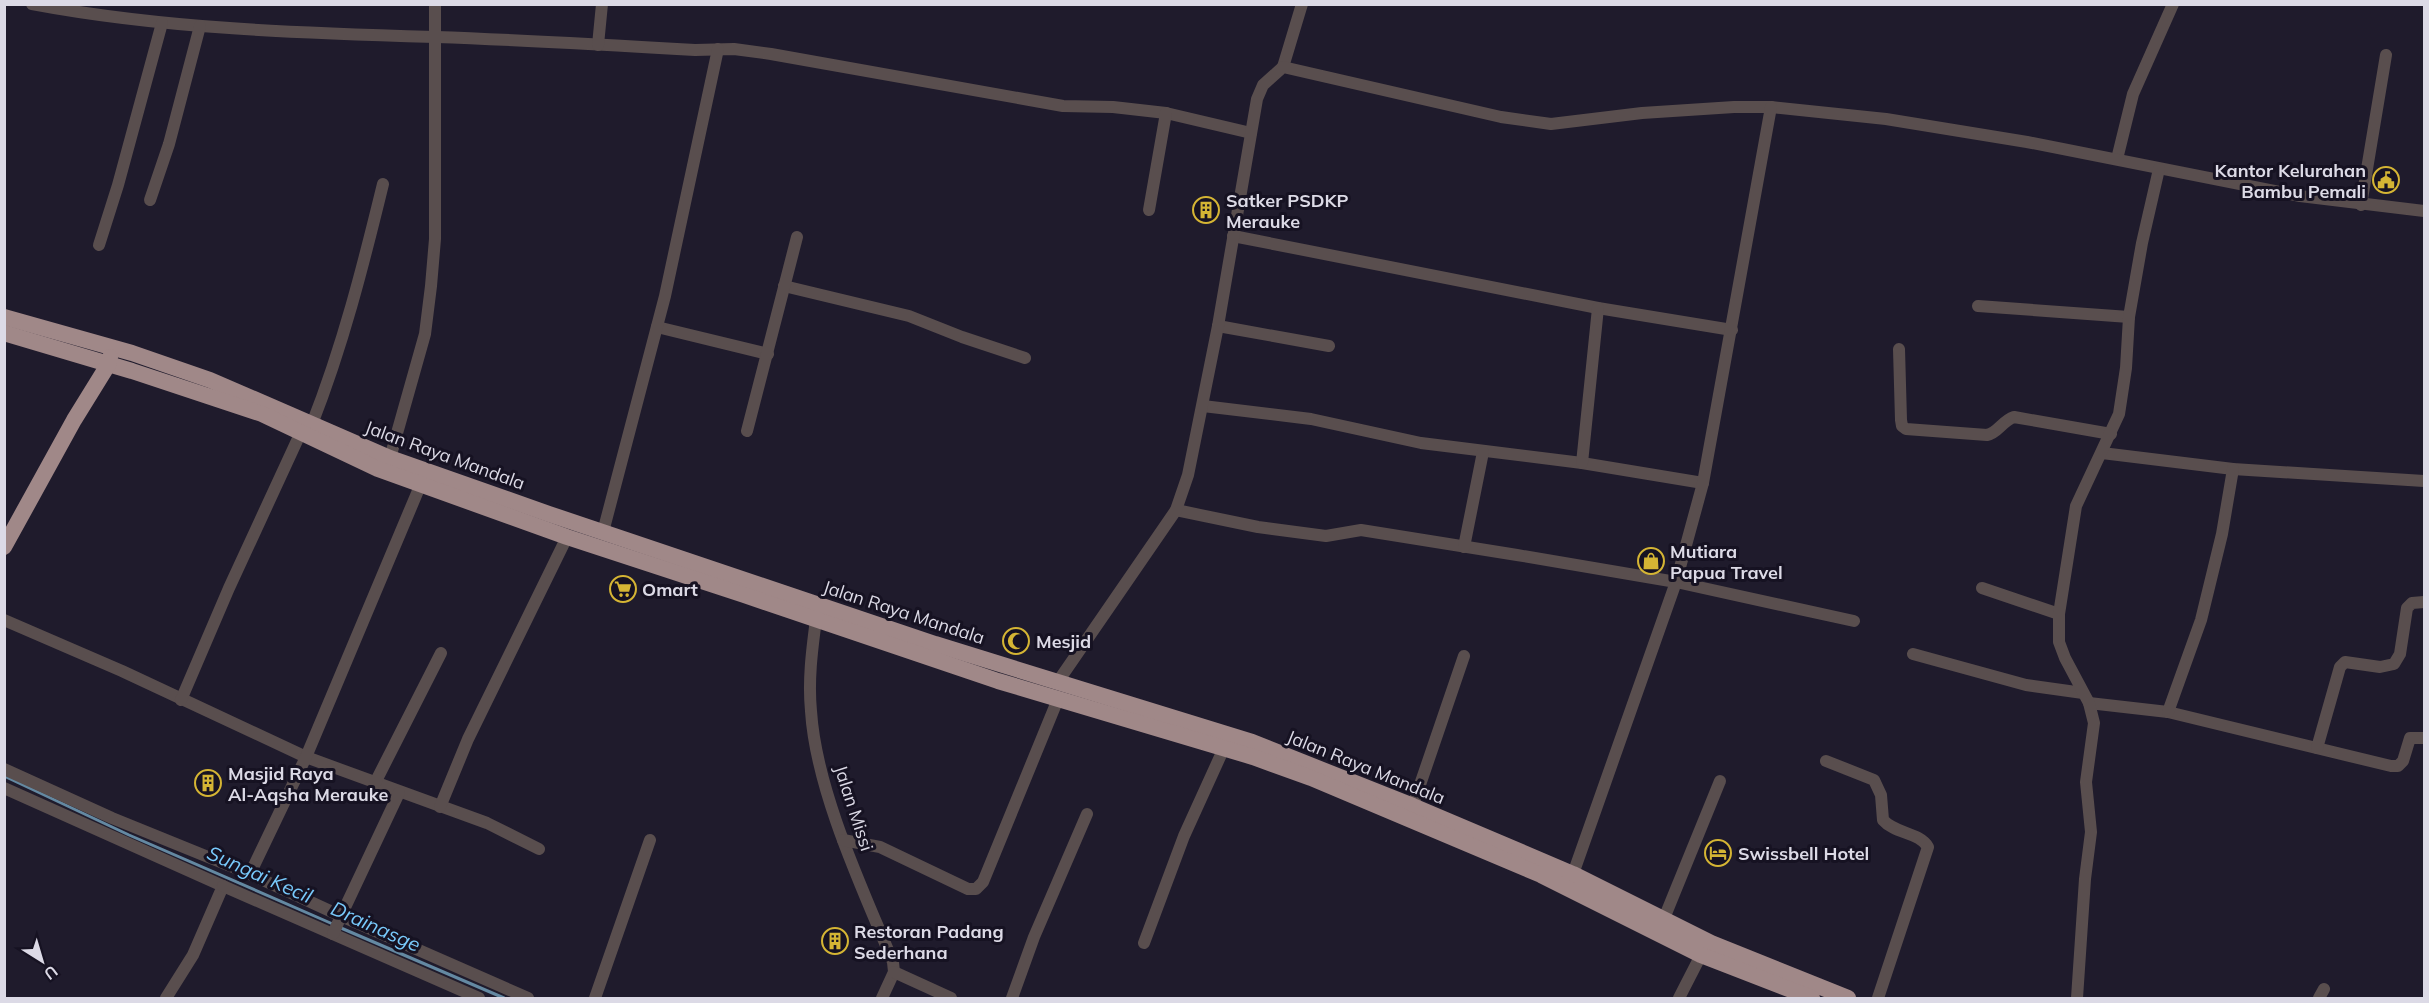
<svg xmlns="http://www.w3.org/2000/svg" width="2429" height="1003" font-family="Mulish,sans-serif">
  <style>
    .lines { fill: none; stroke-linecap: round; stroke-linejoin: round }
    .stream { stroke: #6489a2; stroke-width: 3 }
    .minor { stroke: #594e4e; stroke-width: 12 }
    .trunk { stroke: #a08888; stroke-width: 16 }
    .labels { text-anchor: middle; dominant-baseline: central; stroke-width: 6; stroke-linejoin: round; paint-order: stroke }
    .poi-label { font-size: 18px; font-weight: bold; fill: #dcdae6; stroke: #161222; text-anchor: start }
    .street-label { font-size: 18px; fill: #dcdae6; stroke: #161222 }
    .water-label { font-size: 20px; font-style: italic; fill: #79cafc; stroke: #161222 }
  </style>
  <rect width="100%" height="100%" fill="#1f1b2c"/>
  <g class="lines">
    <!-- stream -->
    <g class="stream">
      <polyline points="4,776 129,835 335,925"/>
      <polyline points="341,928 504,998"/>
    </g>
    <!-- minor -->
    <g class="minor">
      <path d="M32,4c133,25 269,29 404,33 86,3 173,8 259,13l39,-1 37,5 292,52 50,1 53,6 85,20"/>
      <polyline points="598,45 602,4"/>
      <polyline points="1283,67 1302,4"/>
      <polyline points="2117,159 2133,94 2173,4"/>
      <polyline points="150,200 169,144 200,26"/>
      <polyline points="2361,205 2386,55"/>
      <polyline points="1149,210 1166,113"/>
      <polyline points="1233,236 1598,308 1732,330"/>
      <polyline points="99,245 118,185 162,23"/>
      <polyline points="784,286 909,316 962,337 1025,358"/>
      <polyline points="1978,306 2129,317"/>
      <polyline points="1218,326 1329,346"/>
      <polyline points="657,327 768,354"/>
      <path d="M1899,349l2,71 1,6 4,3 81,6c11,-2 15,-14 27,-18l97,17"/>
      <polyline points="1203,406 1311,419 1421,443 1582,463 1703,483"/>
      <path d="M312,424c31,-79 51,-158 71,-240"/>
      <polyline points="747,431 797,237"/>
      <polyline points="2102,453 2233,469 2424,481"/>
      <polyline points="390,458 425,334 431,286 435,239 435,4"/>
      <polyline points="1582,463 1598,308"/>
      <polyline points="1176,510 1258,527 1326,536 1361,530 1517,555 1676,582 1854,621"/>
      <polyline points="603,532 665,296 718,49"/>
      <polyline points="1464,547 1483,452"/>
      <polyline points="1982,588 2059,614"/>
      <path d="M816,619c-4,31 -8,61 -5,92 5,79 51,177 82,251l1,10 -12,26"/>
      <polyline points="4,620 122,671 306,757 487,823 539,849"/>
      <polyline points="1913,654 2026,685 2083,693"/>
      <polyline points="1057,683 1176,510 1188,475 1218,326 1257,99 1263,85 1283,67 1501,117 1551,124 1642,113 1734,107 1771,107 1886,119 2027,142 2300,196 2424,211"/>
      <polyline points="181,700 229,588 301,432"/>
      <polyline points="2089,703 2168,712 2391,766 2398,766 2403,761 2410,738 2424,738"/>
      <polyline points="2168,712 2201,620 2222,534 2233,469"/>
      <polyline points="2317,748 2340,667 2345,662 2380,667 2394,664 2400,654 2407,608 2412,603 2424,602"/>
      <path d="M1826,761l48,19 7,15 2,25c12,14 36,12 45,27l-50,151"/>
      <polyline points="4,769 112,818 250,874 306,757 420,486"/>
      <polyline points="375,783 441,653"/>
      <polyline points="4,788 223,886 193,955 166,998"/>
      <polyline points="440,807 468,739 567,537"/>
      <polyline points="1410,814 1464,656"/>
      <polyline points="843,840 880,847 968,889 976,889 983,882 1058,699"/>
      <polyline points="250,874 341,916 399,793"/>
      <polyline points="1573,874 1676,582 1703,483 1771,107"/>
      <polyline points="223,886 479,998"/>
      <polyline points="1663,921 1720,781"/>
      <polyline points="333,934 341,916 528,998"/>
      <polyline points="1144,943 1184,836 1224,748"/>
      <polyline points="894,972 951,998"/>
      <polyline points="595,998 650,840"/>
      <polyline points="1012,998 1034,937 1087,814"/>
      <polyline points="1679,998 1701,955"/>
      <polyline points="2077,998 2085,879 2091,832 2086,782 2094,723 2089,703 2065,658 2059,642 2059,614 2076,506 2119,414 2126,368 2129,317 2142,243 2159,169"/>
      <polyline points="2319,998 2324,989"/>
    </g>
    <!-- trunk -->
    <g class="trunk">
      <polyline points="4,317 132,353 210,380 390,458 549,514 935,644 1252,742 1413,806 1573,874 1711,943 1848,998"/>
      <polyline points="4,333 132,371 262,414 378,469 567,537 744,595 998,681 1253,757 1311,778 1541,875 1701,955 1812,998"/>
      <polyline points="4,547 74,420 108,365 110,357"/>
    </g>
  </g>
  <!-- icons -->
  <defs>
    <symbol id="civic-ring" viewBox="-11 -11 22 22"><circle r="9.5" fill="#161222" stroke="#d5b534" stroke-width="1.5"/><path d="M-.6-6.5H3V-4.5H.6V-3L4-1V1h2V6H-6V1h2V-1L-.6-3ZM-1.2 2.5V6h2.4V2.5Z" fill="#d5b534"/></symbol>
    <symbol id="building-ring" viewBox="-11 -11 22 22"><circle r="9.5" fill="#161222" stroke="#d5b534" stroke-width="1.5"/><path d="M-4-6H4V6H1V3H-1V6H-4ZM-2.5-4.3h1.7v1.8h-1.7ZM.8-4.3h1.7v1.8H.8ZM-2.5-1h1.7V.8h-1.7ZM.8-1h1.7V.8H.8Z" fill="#d5b534"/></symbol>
    <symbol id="shop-ring" viewBox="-11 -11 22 22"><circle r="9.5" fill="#161222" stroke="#d5b534" stroke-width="1.5"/><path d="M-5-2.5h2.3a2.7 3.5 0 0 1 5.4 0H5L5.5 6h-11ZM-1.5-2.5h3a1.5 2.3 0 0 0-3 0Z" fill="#d5b534"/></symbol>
    <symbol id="supermarket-ring" viewBox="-11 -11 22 22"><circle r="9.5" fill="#161222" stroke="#d5b534" stroke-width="1.5"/><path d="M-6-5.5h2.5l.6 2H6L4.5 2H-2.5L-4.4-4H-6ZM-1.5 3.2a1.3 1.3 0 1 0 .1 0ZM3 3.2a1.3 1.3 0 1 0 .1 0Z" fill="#d5b534"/></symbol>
    <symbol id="mosque-ring" viewBox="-11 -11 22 22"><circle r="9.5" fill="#161222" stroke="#d5b534" stroke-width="1.5"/><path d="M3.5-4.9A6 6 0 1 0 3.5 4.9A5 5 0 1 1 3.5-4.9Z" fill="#d5b534"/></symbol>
    <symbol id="hotel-ring" viewBox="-11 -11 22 22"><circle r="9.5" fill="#161222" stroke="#d5b534" stroke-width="1.5"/><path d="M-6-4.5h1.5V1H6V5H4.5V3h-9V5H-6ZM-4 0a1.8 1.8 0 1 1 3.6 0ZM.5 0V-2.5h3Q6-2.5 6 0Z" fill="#d5b534"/></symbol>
  </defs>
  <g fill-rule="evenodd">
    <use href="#civic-ring" x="2371" y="165" width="30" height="30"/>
    <use href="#building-ring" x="1191" y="195" width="30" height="30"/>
    <use href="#shop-ring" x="1636" y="546" width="30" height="30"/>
    <use href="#supermarket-ring" x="608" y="574" width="30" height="30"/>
    <use href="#mosque-ring" x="1001" y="626" width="30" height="30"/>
    <use href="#building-ring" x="193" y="768" width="30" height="30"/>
    <use href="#hotel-ring" x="1703" y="838" width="30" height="30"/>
    <use href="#building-ring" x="820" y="926" width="30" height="30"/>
  </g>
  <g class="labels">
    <!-- poi labels -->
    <g class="poi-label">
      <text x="2366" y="170" text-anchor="end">Kantor Kelurahan<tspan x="2366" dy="21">Bambu Pemali</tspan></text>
      <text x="1226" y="200">Satker PSDKP<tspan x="1226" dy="21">Merauke</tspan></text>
      <text x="1670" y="551">Mutiara<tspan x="1670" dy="21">Papua Travel</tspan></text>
      <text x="642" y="589">Omart</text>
      <text x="1036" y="641">Mesjid</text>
      <text x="228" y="773">Masjid Raya<tspan x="228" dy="21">Al-Aqsha Merauke</tspan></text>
      <text x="1738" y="853">Swissbell Hotel</text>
      <text x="854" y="931">Restoran Padang<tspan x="854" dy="21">Sederhana</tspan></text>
    </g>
    <!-- street labels -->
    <g class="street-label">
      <text transform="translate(445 455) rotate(20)">Jalan Raya Mandala</text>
      <text transform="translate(904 612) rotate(18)">Jalan Raya Mandala</text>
      <text transform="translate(1366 767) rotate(22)">Jalan Raya Mandala</text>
      <text transform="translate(854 808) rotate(72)">Jalan Missi</text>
    </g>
    <!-- water labels -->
    <g class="water-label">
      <text transform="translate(260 874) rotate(24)">Sungai Kecil</text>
      <text transform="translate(376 926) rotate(24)">Drainasge</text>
    </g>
  </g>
  <!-- border -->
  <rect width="2429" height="1003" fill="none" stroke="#dcdae6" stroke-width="12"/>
  <!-- north arrow -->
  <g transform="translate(42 961) rotate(143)" stroke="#161222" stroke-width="4.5" paint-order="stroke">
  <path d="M0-4.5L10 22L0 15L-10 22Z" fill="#dcdae6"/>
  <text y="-9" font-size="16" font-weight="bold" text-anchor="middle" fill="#dcdae6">U</text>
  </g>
</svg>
